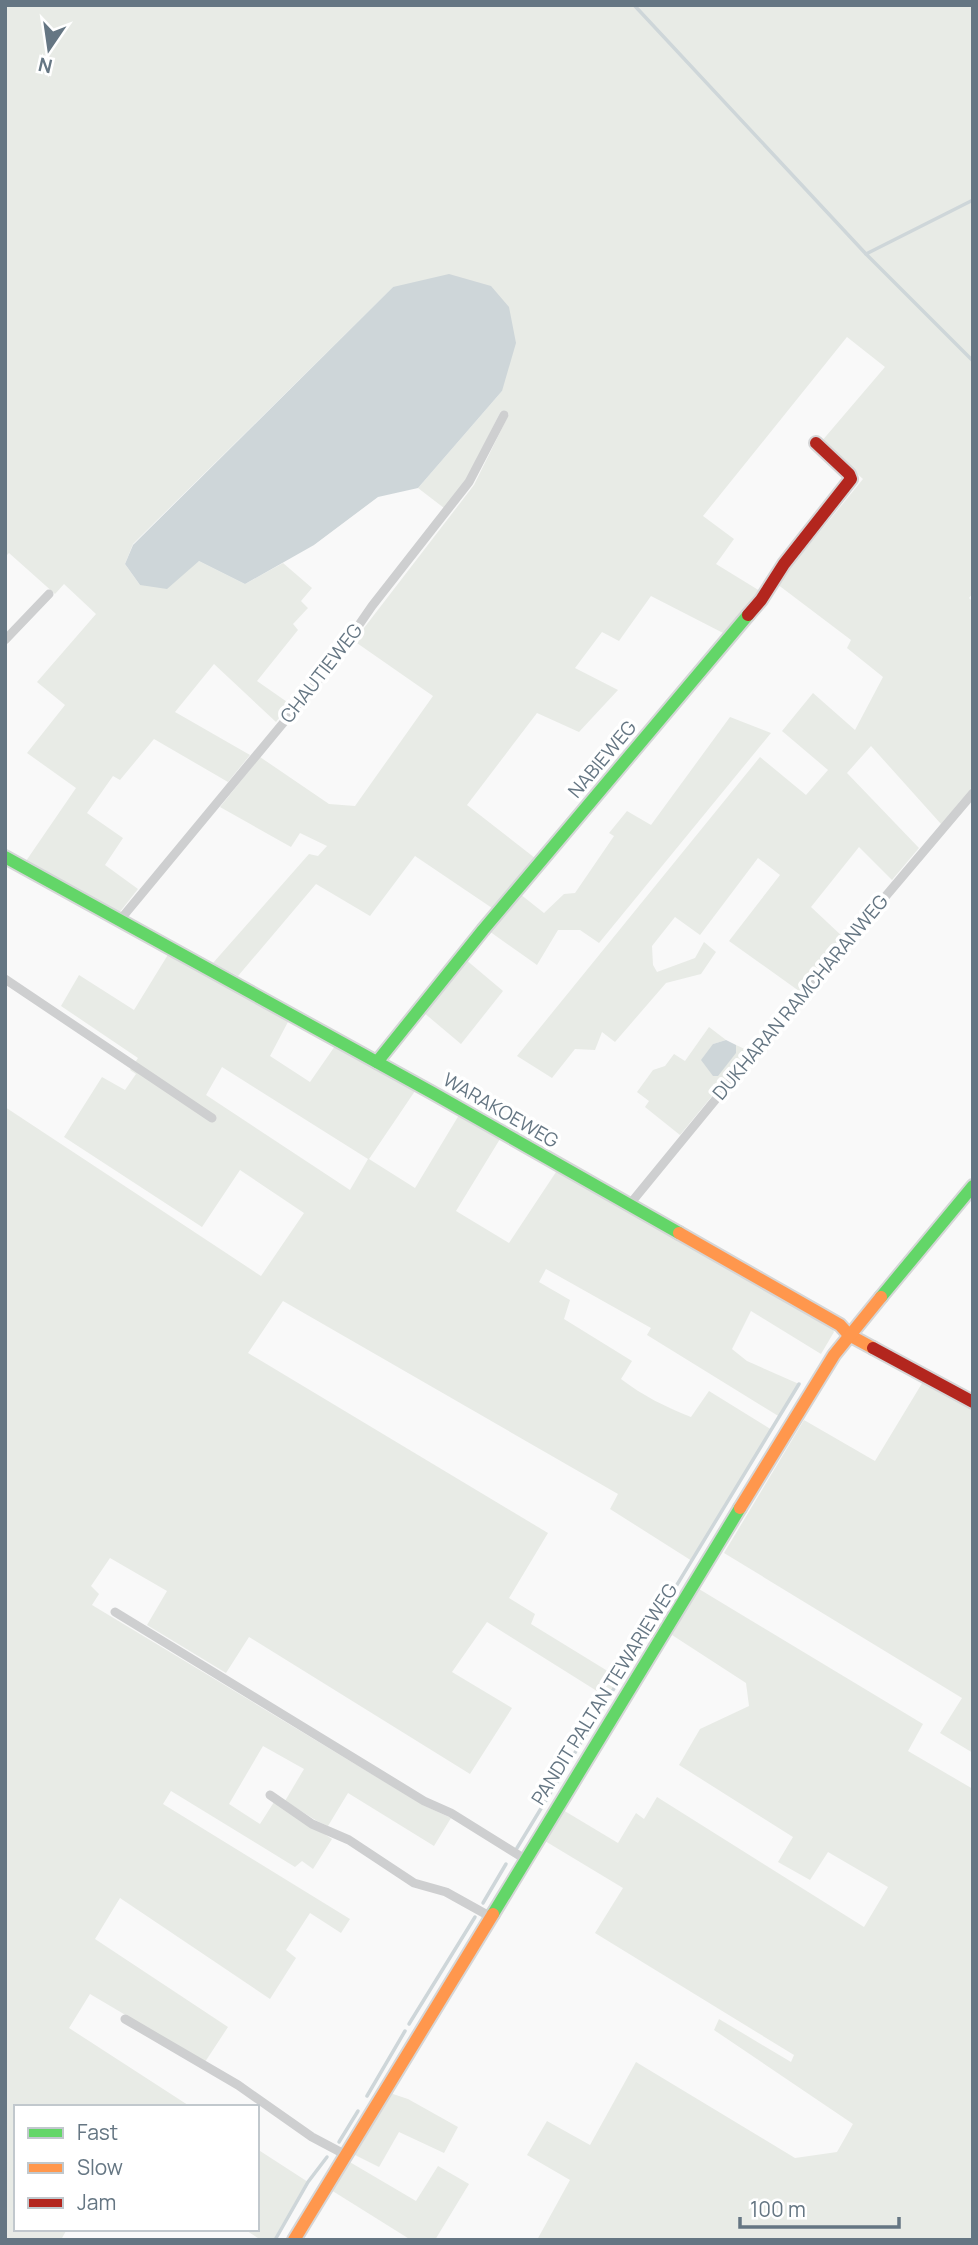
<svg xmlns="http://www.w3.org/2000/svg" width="978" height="2245" font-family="Manrope,sans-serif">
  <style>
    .green { fill: #e8ebe6; fill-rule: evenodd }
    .water { fill: #ced6d9 }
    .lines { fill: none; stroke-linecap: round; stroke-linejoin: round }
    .stream { stroke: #ced6d9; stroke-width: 3.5 }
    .fast-casing { stroke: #d5d6d7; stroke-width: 16 }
    .slow-casing { stroke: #d5d6d7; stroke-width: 16 }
    .jam-casing { stroke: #d5d6d7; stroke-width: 16 }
    .street { stroke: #cecfd0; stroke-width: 9 }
    .fast { stroke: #63d668; stroke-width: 12 }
    .slow { stroke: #ff974d; stroke-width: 12 }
    .jam { stroke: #b3261e; stroke-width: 12 }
    .labels { text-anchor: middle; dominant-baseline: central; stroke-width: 7; stroke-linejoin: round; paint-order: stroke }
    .street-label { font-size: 19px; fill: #657683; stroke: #fff }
  </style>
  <rect width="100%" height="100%" fill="#f9f9f9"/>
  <!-- green -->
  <g class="green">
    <polygon points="5,5 973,5 973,593 969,598 973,602 973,786 941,824 871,746 847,773 919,848 892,880 859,847 811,907 843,937 799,991 729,941 780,875 758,858 700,935 675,917 652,946 653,965 657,972 695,958 704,942 716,952 701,974 666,983 615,1042 602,1032 595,1050 575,1049 552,1078 517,1056 760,757 806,795 828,770 782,731 813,693 855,730 883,677 847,648 851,640 777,584 863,479 821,442 885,367 847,337 703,516 734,539 716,564 760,591 727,635 651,596 619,641 602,632 575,668 618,690 579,732 537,713 467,805 535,858 492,908 415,856 370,916 316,884 238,976 213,963 309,854 318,856 327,846 300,833 291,847 220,807 260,757 329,804 355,806 433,696 354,641 474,485 509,414 501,411 466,481 444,508 418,488 502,391 393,287 133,544 125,564 140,585 199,561 245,584 283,563 312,588 301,601 308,608 293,624 298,630 257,681 290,704 276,722 214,664 175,712 250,755 228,782 154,739 120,780 113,776 87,813 123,838 105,865 138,889 119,913 26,861 76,788 27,753 65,705 37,682 96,614 64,584 55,594 9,553 5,557"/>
    <polygon points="730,717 771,733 599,943 580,930 558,930 537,965 489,931 520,894 544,913 564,894 575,893 614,836 609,833 627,811 651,825"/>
    <path d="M169,953l120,67 -19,36 40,26 25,-36 80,45 -46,68 46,29 44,-73 41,24 -44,72 53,32 49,-74 272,155 4,8 -13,22 -70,-43 -19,38 15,12 52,23 -19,33 -133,-82 4,-7 -105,-59 -7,13 31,18 -6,19 68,42 -11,18c22,17 45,28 70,38l18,-26 63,39 -80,131 -82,-52 8,-15 -335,-193 -35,52 300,180 -39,65 26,16 -4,10 88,54 -11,20 -121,-76 -35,50 60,36 -42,66 -221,-137 -23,36 -79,-48 20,-34 -57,-33 -19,28 8,8 -7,11 331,200 28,13 -17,28 -86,-53 -20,33 -11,-5 -32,-20 19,-32 -41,-23 -34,58 31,20 14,-22 58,37 -19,30 -11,-8 -7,6 -124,-76 -8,13 187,115 -9,14 -31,-20 -24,37 10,8 -26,41 -150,-101 -25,41 133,88 -23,35 -115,-68 -21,34 122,79h-175v122h51l-6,11h-56v-1133l256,169 43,-63 -64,-43 -38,57 -138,-90 38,-60 23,13 11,-16 -6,-4 8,-12 -77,-52 18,-31 55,35zM222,1067l146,92 -18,31 -144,-95z"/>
    <polygon points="465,959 503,991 461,1044 423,1012"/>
    <polygon points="709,1027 726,1040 713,1044 736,1053 736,1045 749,1051 680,1135 645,1107 649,1101 637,1092 653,1070 665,1066 674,1054 685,1061"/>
    <polygon points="924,1380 973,1407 973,1753 940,1733 962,1698 724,1553 804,1420 875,1461"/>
    <polygon points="699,1589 923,1724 908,1751 973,1789 973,2240 537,2240 570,2180 527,2155 547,2121 590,2145 636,2062 795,2158 837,2152 853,2124 714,2030 719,2019 791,2062 794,2055 595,1933 623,1888 545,1841 563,1810 618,1843 636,1813 644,1819 657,1797 864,1927 888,1887 828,1852 810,1880 778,1862 793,1837 679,1765 700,1729 749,1706 746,1683 672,1635"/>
    <polygon points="390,2093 408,2099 458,2127 444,2153 399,2132 379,2167 353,2154"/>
    <polygon points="257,2149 308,2182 275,2240 261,2240 244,2229 257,2229"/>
    <polygon points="348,2161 416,2201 438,2166 469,2184 435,2240 411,2240 331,2190"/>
  </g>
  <!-- water -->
  <g class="water">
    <polygon points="449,274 491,286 509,307 516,343 502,391 418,488 378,497 314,545 245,584 199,561 167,589 140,585 125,564 133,545 393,287"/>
    <polygon points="726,1040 736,1045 736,1053 718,1076 713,1076 701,1060 713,1044"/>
  </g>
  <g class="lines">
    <!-- stream -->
    <g class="stream">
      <polyline points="634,5 866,254 973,361"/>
      <polyline points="866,254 973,200"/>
      <polyline points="517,1848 799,1384"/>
      <polyline points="483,1903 506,1864"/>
      <polyline points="409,2024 475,1917"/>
      <polyline points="367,2096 405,2031"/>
      <polyline points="339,2142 358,2111"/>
      <polyline points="275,2240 308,2182 327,2157"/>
    </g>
    <defs>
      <g id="fast">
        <polyline points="5,857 431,1092 679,1233"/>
        <polyline points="377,1062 483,930 748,615"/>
        <polyline points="881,1297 973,1186"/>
        <polyline points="493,1914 740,1508"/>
      </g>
      <g id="slow">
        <polyline points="679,1233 840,1325 849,1335 873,1348"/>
        <polyline points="740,1508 834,1355 881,1297"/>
        <polyline points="294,2240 493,1914"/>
      </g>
      <g id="jam">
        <polyline points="748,615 761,600 784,564 851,479 849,474 816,443"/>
        <polyline points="873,1348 973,1402"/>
      </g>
    </defs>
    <!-- fast casing -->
    <use href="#fast" class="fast-casing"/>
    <!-- slow casing -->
    <use href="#slow" class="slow-casing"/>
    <!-- jam casing -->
    <use href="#jam" class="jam-casing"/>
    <!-- street -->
    <g class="street">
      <polyline points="5,640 49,594"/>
      <polyline points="120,920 332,664 372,606 469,482 504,415"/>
      <polyline points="5,979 212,1118"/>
      <polyline points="630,1204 775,1027 973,793"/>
      <polyline points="115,1612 424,1801 451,1813 525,1859"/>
      <polyline points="270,1795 312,1824 349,1840 414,1883 446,1892 491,1917"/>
      <polyline points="125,2019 238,2085 312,2137 346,2155"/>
    </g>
    <!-- fast -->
    <use href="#fast" class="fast"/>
    <!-- slow -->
    <use href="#slow" class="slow"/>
    <!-- jam -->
    <use href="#jam" class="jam"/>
  </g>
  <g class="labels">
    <!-- street labels -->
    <g class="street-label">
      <text transform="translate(321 673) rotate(-52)">CHAUTIEWEG</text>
      <text transform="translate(602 759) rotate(-50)">NABIEWEG</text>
      <text transform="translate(800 997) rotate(-50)">DUKHARAN RAMCHARANWEG</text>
      <text transform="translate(501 1110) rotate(30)">WARAKOEWEG</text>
      <text transform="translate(604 1694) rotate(-58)">PANDIT PALTAN TEWARIEWEG</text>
    </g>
  </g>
  <!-- border -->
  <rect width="978" height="2245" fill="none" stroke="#657683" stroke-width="14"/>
  <!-- legend -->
  <rect x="14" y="2105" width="245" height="126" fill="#ffffff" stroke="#c1c8cd" stroke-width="2"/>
  <rect x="28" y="2128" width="35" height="10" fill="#63d668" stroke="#c1c8cd" stroke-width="2"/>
  <text x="77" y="2140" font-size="21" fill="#657683">Fast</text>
  <rect x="28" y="2163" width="35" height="10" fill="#ff974d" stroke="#c1c8cd" stroke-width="2"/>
  <text x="77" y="2175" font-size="21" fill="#657683">Slow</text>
  <rect x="28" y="2198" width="35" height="10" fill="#b3261e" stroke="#c1c8cd" stroke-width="2"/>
  <text x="77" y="2210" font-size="21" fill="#657683">Jam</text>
  <!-- north arrow -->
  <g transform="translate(49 49) rotate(193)" stroke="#ffffff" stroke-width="5" paint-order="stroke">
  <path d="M0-5L12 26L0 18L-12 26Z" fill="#657683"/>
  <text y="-10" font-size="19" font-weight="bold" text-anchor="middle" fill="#657683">N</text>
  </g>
  <!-- scale -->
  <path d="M740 2217v10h159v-10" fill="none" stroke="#657683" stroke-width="3.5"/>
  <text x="750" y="2217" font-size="21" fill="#657683" stroke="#ffffff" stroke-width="5" paint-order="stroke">100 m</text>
</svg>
